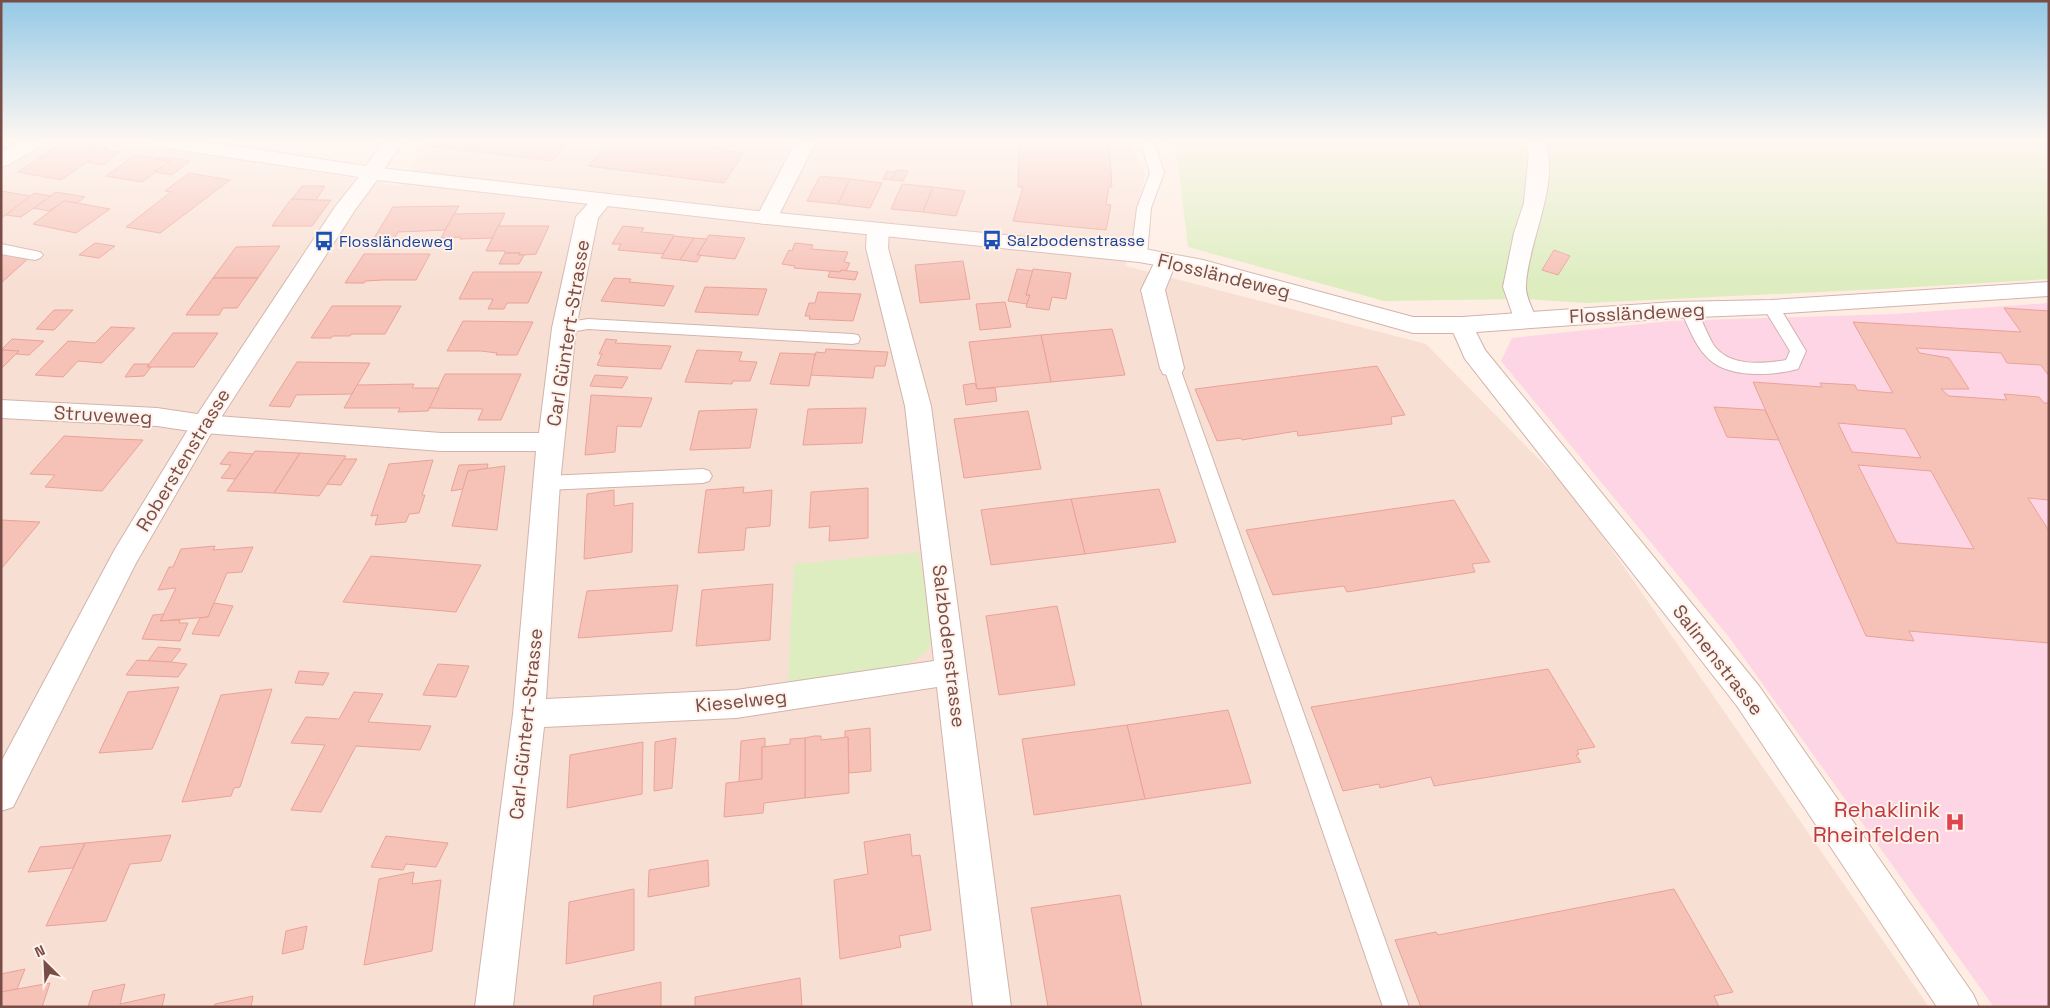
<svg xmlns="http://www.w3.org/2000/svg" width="2050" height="1008" font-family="'Space Grotesk',sans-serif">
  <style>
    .residential { fill: #f8dfd4 }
    .medical { fill: #fdd5e4 }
    .green { fill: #ddedc0 }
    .building { fill: #f6c2b8; stroke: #eaa297; fill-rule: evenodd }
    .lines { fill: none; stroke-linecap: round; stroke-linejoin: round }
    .service-casing { stroke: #d2b3ab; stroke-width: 2 }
    .minor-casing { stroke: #d2b3ab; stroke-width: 2 }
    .tertiary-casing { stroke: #d2b3ab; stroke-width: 2 }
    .service { fill: #fff; fill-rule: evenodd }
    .minor { fill: #fff; fill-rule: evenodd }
    .tertiary { fill: #fff; fill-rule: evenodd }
    .labels { text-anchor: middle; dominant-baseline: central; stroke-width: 4; stroke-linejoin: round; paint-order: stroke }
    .far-transit-label { font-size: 16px; fill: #164399; stroke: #fff2eb; text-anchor: start }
    .street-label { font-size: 19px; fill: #784c47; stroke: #fff2eb }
    .near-health-label { font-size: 22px; fill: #be3a42; stroke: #fff2eb; text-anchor: end }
  </style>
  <rect width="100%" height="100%" fill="#feede3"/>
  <!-- residential -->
  <polygon class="residential" points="1,141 130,141 400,186 426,141 1128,141 1145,174 1126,266 1426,344 1574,495 1929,1007 1,1007"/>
  <!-- medical -->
  <polygon class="medical" points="2049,303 2049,1007 1994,1007 1729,637 1501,361 1512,338 1670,321 1894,314"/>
  <!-- green -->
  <g class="green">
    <polygon points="1175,141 2049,141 2049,279 1883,289 1587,303 1524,299 1384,301 1188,247"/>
    <polygon points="919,552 933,639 926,652 914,661 896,668 788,683 794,564"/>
  </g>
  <!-- building -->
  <g class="building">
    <polygon points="65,141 109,147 61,180 18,172"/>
    <polygon points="432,141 570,141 552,161 429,146"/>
    <polygon points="609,141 667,141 721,148 720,150 744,153 724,183 588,166"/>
    <polygon points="1019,141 1109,141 1112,187 1109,187 1106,204 1111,205 1106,230 1013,221 1023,187 1018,187"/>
    <polygon points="104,150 120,152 103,165 87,162"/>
    <polygon points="135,155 170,161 142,182 106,176"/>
    <polygon points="159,157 190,161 172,175 155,172 170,161 156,159"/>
    <polygon points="896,170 908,171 903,181 892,180"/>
    <polygon points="887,171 895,173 892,180 883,179"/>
    <polygon points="189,173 230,180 160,233 126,227 171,192 165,191"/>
    <polygon points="820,176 850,179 838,204 807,201"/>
    <polygon points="850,179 882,183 870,208 838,204"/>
    <polygon points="902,184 933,187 923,212 891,209"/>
    <polygon points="302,186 325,186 316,200 292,199"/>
    <polygon points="933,187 965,191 956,216 923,212"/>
    <polygon points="1,191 30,196 32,197 1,218"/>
    <polygon points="56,192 85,197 77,203 64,201 49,211 33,208"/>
    <polygon points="34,193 51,196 21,217 6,215"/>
    <polygon points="291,199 316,200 331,200 312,226 272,226"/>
    <polygon points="64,201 77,203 110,209 76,233 33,224"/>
    <polygon points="459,206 445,230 398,232 393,240 373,240 393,207"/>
    <polygon points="505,213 493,238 460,239 461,237 441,238 454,214"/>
    <polygon points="498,226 549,226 536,254 524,255 519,255 520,253 505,253 505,251 486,251"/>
    <polygon points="623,226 644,228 641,232 674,235 663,254 618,250 621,244 612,244"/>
    <polygon points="709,235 745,238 735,259 697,255"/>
    <polygon points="674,236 694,238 680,260 661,258"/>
    <polygon points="694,238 707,239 697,255 701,255 697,262 680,260"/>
    <polygon points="95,243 115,246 99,258 79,255"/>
    <polygon points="795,243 813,245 811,249 848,252 844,262 850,263 846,271 841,270 840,272 794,268 795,266 782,264 789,250 792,251"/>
    <polygon points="280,246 258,278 213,278 236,247"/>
    <polygon points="1554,250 1570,256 1558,275 1542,270"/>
    <polygon points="505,253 520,253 519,255 524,255 519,264 499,264"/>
    <polygon points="1,254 31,256 1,283"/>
    <polygon points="364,254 430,254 416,280 383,280 365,281 364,283 345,283"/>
    <polygon points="963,261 970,299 920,303 915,265"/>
    <polygon points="1017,269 1033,271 1026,295 1030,295 1027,304 1008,301"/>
    <polygon points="1033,269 1071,273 1066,299 1052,297 1049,310 1026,307 1030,295 1026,295"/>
    <polygon points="841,270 858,272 855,280 828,277 830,271 840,272"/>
    <polygon points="473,272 542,272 528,303 507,303 504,309 488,309 493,299 459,299"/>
    <polygon points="213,278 258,278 237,308 223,308 219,315 186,315"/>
    <polygon points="614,278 631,279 629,282 674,286 664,306 601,301"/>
    <polygon points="705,287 767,289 758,315 695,312"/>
    <polygon points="818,292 861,294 853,321 809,319 810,316 805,316 809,303 815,303"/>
    <polygon points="1005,302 1011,327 980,330 976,304"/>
    <polygon points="332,306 401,306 385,334 351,334 350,336 333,336 331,338 311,338"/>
    <path d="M2004,308l45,3v65l-8,-11 -34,-2 -6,-10 -85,-5 4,5 29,5 20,31h-28l8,7 58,4 -3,-6 35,3 5,6h5v97l-21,-2 21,33v112l-140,-12 5,10 -48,-5 -113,-254 69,5 -2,-4 35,2 2,5 36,3 -40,-71 168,10zM1838,423l67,6 16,29 -69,-6zM1858,465l73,6 43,78 -77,-6z"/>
    <polygon points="54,310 73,310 54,330 36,329"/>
    <polygon points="463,321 533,322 517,355 496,355 497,353 481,351 447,351"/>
    <polygon points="111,327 135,328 102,363 78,361 63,377 35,375 68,341 95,343"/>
    <polygon points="1112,329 1125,375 1051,382 1041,335"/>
    <polygon points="173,333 218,333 194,367 147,367"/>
    <polygon points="1041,335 1051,382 977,389 969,342"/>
    <polygon points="12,339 44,341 29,355 16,354 19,351 1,350"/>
    <polygon points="606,339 617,340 615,343 671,346 661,369 601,366 597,365 602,354 599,354"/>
    <polygon points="826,349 888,352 885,366 875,366 873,378 809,375 816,352 825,353"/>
    <polygon points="1,350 19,351 1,369"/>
    <polygon points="697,350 742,352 739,361 757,362 750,381 733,381 732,384 685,382"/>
    <polygon points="780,353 815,354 809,386 770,384"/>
    <polygon points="297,362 370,363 352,394 296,395 290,407 269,406"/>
    <polygon points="134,364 149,364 147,367 151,367 144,376 125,377"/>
    <polygon points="1377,366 1405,415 1391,417 1392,424 1298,436 1297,431 1242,440 1241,438 1217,441 1195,389"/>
    <polygon points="445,374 521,374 501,420 478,420 483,409 429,408"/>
    <polygon points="595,375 628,377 622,388 590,386"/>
    <polygon points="975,383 977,389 995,388 997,401 966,405 963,385"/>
    <polygon points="414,384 412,388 439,388 428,411 398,412 400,408 344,408 357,385"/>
    <polygon points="591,395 652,398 641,427 617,426 615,452 585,455"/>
    <polygon points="1714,407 1765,410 1779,440 1727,437"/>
    <polygon points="866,408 862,443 803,445 808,409"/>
    <polygon points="757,409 750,448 690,450 699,411"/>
    <polygon points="1028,411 1041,469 964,478 954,419"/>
    <polygon points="64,436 117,439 143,440 102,491 45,487 55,475 30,474"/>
    <polygon points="255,451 300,453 274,493 227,491"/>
    <polygon points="229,452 253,454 235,479 221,478 231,465 220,464"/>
    <polygon points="300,453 346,456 319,496 274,493"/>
    <polygon points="344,459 357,459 341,485 327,484"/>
    <polygon points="433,460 422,495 425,495 419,513 409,514 406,522 375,525 378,515 371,516 389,464"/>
    <polygon points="488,464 487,469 468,471 463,489 451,491 459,465"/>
    <polygon points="505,466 497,530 452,526 468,471"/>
    <polygon points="744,487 743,493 772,490 770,526 746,528 744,550 698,553 706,490"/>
    <polygon points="868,488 868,538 829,541 830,526 809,528 811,492"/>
    <polygon points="1159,489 1176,542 1085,554 1071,499"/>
    <polygon points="614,490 614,506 633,503 632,552 584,559 587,494"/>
    <polygon points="1071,499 1085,554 991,565 981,510"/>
    <polygon points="1454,500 1490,562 1472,564 1475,572 1347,592 1344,586 1273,595 1246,530"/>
    <polygon points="1,520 40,522 1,569"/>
    <polygon points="215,546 213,550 253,547 242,572 227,573 208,617 160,621 176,588 158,590 169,567 173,567 181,549"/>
    <polygon points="371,556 481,565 456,612 343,602"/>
    <polygon points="773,584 770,640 696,646 702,590"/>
    <polygon points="678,585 672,631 578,638 587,591"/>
    <polygon points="214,603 233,606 219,636 192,634 200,618 208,617"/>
    <polygon points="1057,606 1075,685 999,695 986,616"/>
    <polygon points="164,614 160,621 180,620 179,623 188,623 180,641 142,639 153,615"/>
    <polygon points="158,647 181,649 171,662 148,661"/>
    <polygon points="137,660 171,662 187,664 178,677 126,675"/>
    <polygon points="438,664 469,666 456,697 423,695"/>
    <polygon points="1548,669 1595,747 1577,750 1579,754 1576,755 1581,762 1434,786 1431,777 1380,788 1379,784 1343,791 1311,707"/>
    <polygon points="299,671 329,673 323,685 295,683"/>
    <polygon points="179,687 152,749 99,753 128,692"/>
    <polygon points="272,689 240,787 234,788 231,796 182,802 221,695"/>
    <polygon points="354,692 383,694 368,722 431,726 420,750 356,746 321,812 291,810 325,745 291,743 306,717 339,719"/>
    <polygon points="1228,710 1251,783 1145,799 1127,725"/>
    <polygon points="1127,725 1145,799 1034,815 1022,739"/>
    <polygon points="870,728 871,771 849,773 848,737 845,738 845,731"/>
    <polygon points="814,736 821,736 821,740 848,737 849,793 805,798 805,738"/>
    <polygon points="676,738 672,788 654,791 655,742"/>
    <polygon points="765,738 765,746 762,747 762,779 739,782 741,741"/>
    <polygon points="805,738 805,798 764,803 763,813 724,817 726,783 762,779 762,747 790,744 790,739"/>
    <polygon points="643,742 642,794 567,808 570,755"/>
    <polygon points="910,834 912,856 920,855 931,930 899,936 901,947 840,959 834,880 868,874 864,842"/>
    <polygon points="171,835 161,861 130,864 106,921 46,926 85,843"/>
    <polygon points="386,836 448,843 436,867 406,864 403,870 371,867"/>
    <polygon points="85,843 73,868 28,872 40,847"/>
    <polygon points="708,860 709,886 648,897 649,870"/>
    <polygon points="414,872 412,884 441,880 432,951 364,965 379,879"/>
    <polygon points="634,889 634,950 566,964 569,902"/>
    <polygon points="1674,889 1733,992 1714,996 1719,1007 1421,1007 1395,940 1436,932 1438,935"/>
    <polygon points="1120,895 1142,1007 1048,1007 1031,908"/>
    <polygon points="307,926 303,949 282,954 286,931"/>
    <polygon points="25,969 17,989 1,992 1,974"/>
    <polygon points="800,978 802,1007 695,1007 695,997"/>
    <polygon points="661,982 661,1007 593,1007 594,996"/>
    <polygon points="50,983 42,1007 1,1007 1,992"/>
    <polygon points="125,984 120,1004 165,994 162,1007 88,1007 93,991"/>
    <polygon points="253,996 251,1007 214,1007 215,1004"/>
  </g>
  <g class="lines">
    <defs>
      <g id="service">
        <polygon points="1140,141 1154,141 1164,173 1151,208 1147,255 1144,258 1134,258 1131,255 1137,208 1150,173"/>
        <polygon points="1,244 40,252 43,255 40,258 35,260 1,254"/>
        <path d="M1771,302l6,1 29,48 -8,18c-27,7 -72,10 -92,-13 -12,-12 -18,-31 -26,-47l2,-4 6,-1 6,1c7,12 12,27 19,39 15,23 49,20 73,16l4,-9 -27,-44 2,-4z"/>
        <polygon points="588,319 852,334 858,335 860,339 858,343 852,344 588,329 564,333 558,332 556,328 558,324"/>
        <polygon points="1172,362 1178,364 1180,368 1409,1007 1383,1007 1164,368 1166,364"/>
        <polygon points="703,469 709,471 712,476 709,481 703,483 546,490 539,488 537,483 539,478 546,476"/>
      </g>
      <g id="minor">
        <polygon points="21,141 45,141 42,145 8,165 1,167 1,152"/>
        <polygon points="151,141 201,141 366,166 383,141 403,141 379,177 372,179 161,147 154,145"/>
        <polygon points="796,141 816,141 775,223 767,224 759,223 756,218"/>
        <path d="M1524,141h20c18,39 -17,103 -18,145 -1,10 7,23 10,33l-4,5 -8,3 -8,-3 -13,-37 11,-54 10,-30 5,-51z"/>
        <polygon points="601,195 608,197 612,201 598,218 576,328 560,483 546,699 736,690 934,661 905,406 866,248 867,230 870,225 878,223 886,225 889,230 888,248 931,406 1011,1007 973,1007 937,687 736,718 544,727 513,1007 475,1007 513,714 536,451 441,451 204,433 157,426 1,418 1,400 157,408 204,415 441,433 539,433 552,328 576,217 594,197"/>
        <polygon points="1166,253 1174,255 1177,260 1165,290 1184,368 1181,374 1172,376 1163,374 1160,368 1141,290 1158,255"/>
        <polygon points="1462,317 1470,320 1485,350 1759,686 1973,994 1979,1007 1937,1007 1737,706 1465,359 1450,325 1454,320"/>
      </g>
      <polygon id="tertiary" points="372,167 767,212 1139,248 1203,260 1413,317 1462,317 1674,302 1771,300 2049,282 2049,296 1771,314 1674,318 1462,333 1413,333 1200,273 1139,262 767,224 377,180 355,210 213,430 136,563 13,807 1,811 1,762 115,549 195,418 335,207 365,169"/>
    </defs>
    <!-- service casing -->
    <use href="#service" class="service-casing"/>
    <!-- minor casing -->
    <use href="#minor" class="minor-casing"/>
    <!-- tertiary casing -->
    <use href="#tertiary" class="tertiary-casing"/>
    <!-- service -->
    <use href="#service" class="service"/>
    <!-- minor -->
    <use href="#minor" class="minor"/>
    <!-- tertiary -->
    <use href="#tertiary" class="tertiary"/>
  </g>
  <!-- sky -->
  <linearGradient id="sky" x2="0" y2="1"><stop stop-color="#94c9e6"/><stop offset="0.5" stop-color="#fff7f2"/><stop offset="1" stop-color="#fff7f2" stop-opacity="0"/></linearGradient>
  <rect width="2050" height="282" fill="url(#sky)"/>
  <!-- icons -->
  <defs>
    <symbol id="bus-bare" viewBox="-9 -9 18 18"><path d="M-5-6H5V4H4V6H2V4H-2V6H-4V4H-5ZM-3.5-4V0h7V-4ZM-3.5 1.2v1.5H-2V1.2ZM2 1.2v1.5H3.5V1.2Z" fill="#1a4fb4" stroke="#fff2eb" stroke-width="2.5" paint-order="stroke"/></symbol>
    <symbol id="hospital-bare" viewBox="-9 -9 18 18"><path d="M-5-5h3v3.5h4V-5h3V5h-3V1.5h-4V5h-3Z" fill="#e0444e" stroke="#fff2eb" stroke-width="2.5" paint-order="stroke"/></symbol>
  </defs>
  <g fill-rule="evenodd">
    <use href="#bus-bare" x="978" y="226" width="28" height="28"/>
    <use href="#bus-bare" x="310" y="227" width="28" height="28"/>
    <use href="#hospital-bare" x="1941" y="808" width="28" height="28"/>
  </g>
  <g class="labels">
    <!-- far-transit labels -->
    <g class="far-transit-label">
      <text x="1007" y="240">Salzbodenstrasse</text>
      <text x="339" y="241">Flossländeweg</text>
    </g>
    <!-- street labels -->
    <g class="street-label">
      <text transform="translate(1224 276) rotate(14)">Flossländeweg</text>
      <text transform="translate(1637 313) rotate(-3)">Flossländeweg</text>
      <text transform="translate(568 333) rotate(-81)">Carl Güntert-Strasse</text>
      <text transform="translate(103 415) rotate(3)">Struveweg</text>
      <text transform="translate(183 460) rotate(-59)">Roberstenstrasse</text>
      <text transform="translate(949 646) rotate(83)">Salzbodenstrasse</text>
      <text transform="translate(1718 660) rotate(52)">Salinenstrasse</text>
      <text transform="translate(741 701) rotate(-6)">Kieselweg</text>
      <text transform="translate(526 724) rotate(-84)">Carl-Güntert-Strasse</text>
    </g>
    <!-- near-health labels -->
    <g class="near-health-label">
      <text x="1940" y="809">Rehaklinik<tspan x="1940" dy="25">Rheinfelden</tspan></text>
    </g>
  </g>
  <!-- border -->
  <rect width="2050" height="1008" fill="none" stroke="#784c47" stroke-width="5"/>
  <!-- north arrow -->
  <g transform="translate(45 963) rotate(336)" stroke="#fff2eb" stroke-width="4" paint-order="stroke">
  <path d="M0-4L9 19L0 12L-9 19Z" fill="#784c47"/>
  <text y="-8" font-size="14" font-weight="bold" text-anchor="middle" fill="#784c47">N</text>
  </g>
</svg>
